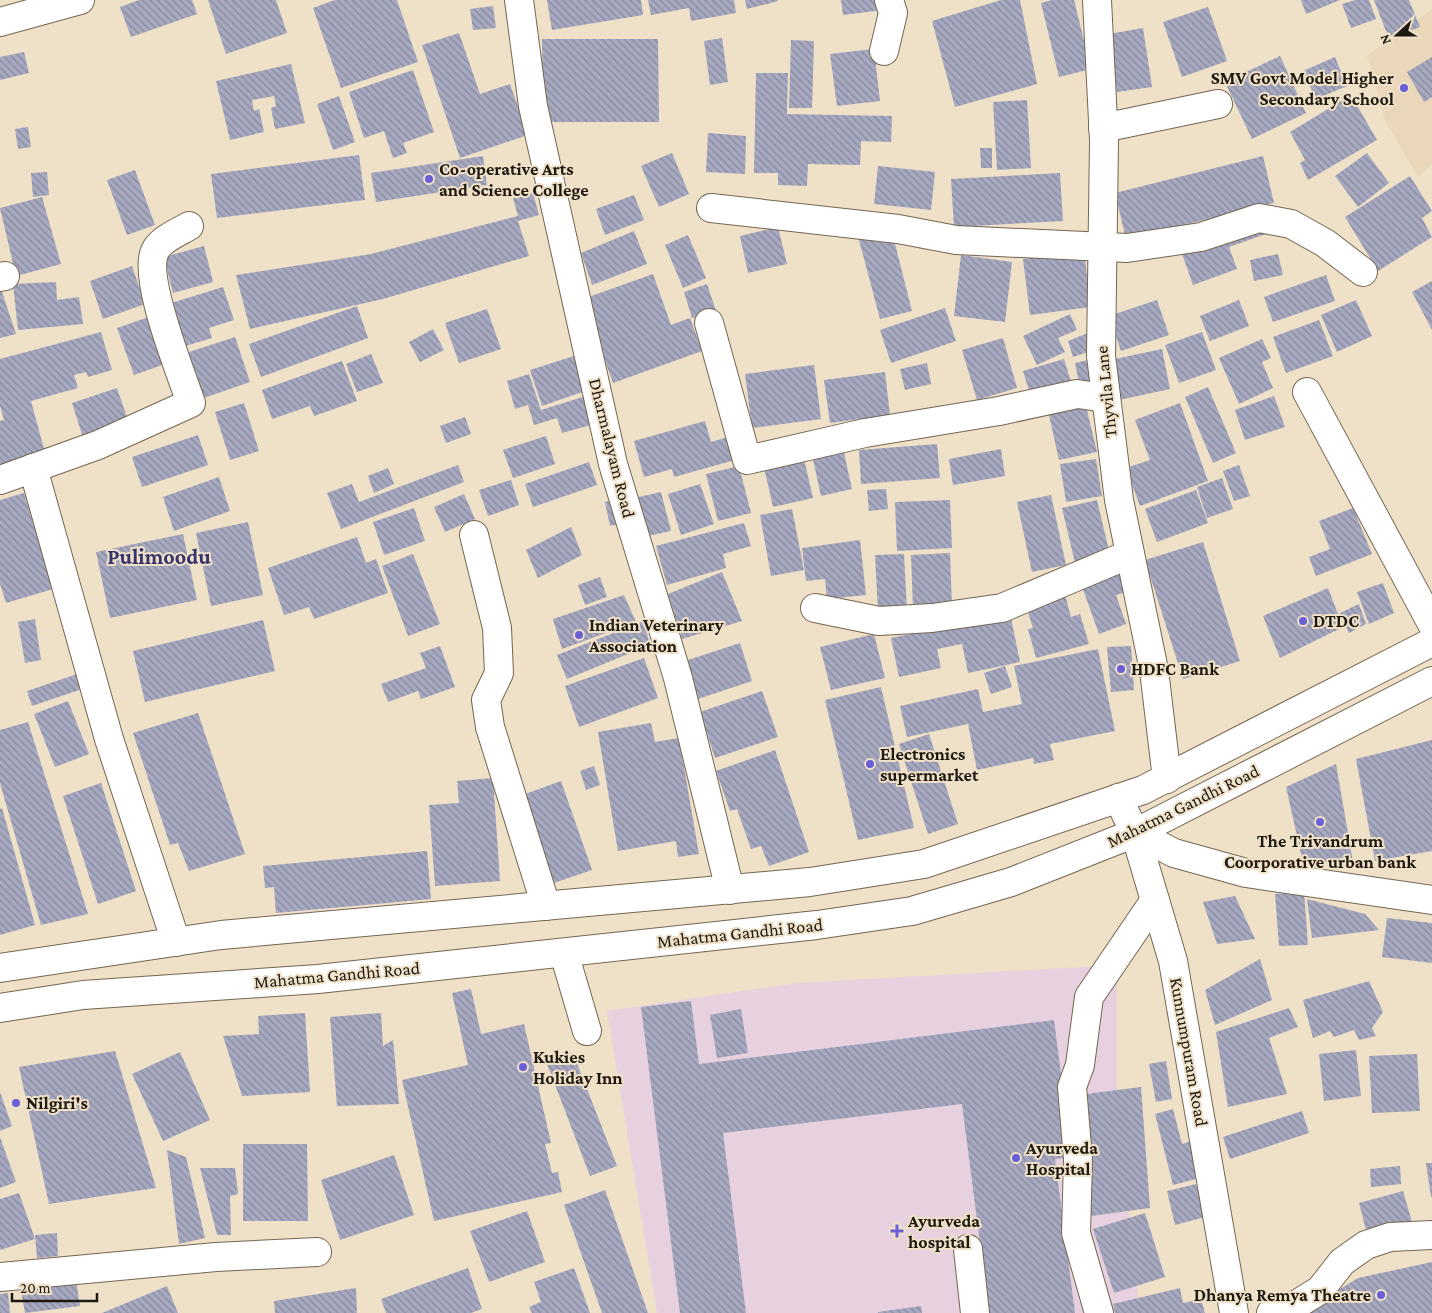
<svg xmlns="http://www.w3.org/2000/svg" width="1432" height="1313" font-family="'Crimson Pro',serif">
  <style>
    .built { fill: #ead6b8 }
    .medical { fill: #e7d1de }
    .building { fill: url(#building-back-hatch) }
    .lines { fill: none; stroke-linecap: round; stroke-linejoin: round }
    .minor-casing { stroke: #746652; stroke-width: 30 }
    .major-casing { stroke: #746652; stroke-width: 30 }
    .minor { stroke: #fff; stroke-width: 28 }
    .major { stroke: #fff; stroke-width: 28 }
    .poi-dot { fill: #6b5fd9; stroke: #efe0c8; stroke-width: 2 }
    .labels { text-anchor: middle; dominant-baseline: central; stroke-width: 4; stroke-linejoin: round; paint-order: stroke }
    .poi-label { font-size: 18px; font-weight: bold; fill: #1e1910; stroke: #efe0c8; text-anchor: start }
    .street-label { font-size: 18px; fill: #1e1910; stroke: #efe0c8 }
    .district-label { font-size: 22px; font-weight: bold; fill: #37336f; stroke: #efe0c8 }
  </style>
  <defs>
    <pattern id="building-back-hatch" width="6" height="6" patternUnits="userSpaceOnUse" patternTransform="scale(1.25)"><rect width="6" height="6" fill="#a7a9c1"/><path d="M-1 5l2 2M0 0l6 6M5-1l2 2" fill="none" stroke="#87899b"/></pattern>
  </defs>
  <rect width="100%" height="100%" fill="#efe0c8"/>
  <!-- built -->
  <polygon class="built" points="1432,9 1432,164 1418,177 1385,120 1367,56"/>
  <!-- medical -->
  <polygon class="medical" points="1117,965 1117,1107 1140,1313 657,1313 607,1011 797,983"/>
  <!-- building -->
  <g class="building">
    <polygon points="139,0 192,0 197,14 131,37 120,7"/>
    <polygon points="208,0 276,0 287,33 226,54"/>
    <polygon points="335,0 397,0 418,62 341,88 313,8"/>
    <polygon points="547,0 641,0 643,15 552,30"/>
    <polygon points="648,0 734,0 736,13 691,21 689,8 651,15"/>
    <polygon points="745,0 778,0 778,1 747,9"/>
    <polygon points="841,0 881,0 883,10 843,15"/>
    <polygon points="1001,0 1020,0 1037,84 955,107 932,21"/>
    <polygon points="1052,0 1074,0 1091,69 1059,77 1041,3"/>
    <polygon points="1301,0 1340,0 1306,14"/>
    <polygon points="1355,0 1369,0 1376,19 1351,28 1342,4"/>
    <polygon points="1374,0 1409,0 1420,27 1389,39"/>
    <polygon points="493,6 496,28 473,30 470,9"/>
    <polygon points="1208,7 1227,61 1182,77 1163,22"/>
    <polygon points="1143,28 1152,87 1117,92 1109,34"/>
    <polygon points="459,33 480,94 510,84 528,135 460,158 422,45"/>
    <polygon points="722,38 728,82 710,85 704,41"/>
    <polygon points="542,39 658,39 659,122 543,122"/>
    <polygon points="791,40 814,41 812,108 789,108"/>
    <polygon points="874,49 880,101 837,106 830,54"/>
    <polygon points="24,52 29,73 0,80 0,57"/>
    <polygon points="1280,56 1306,113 1252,139 1225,82"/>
    <polygon points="1335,57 1347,86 1316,99 1303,71"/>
    <polygon points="1432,57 1432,97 1424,102 1407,72"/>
    <polygon points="291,64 305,123 275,129 271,108 276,106 274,96 252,100 254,111 259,109 264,132 230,140 216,81"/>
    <polygon points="413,70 434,132 403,143 407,153 393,158 384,131 364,138 349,92"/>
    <polygon points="756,73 788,73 787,114 892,116 891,142 861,141 860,165 808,164 807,186 778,185 778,173 754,173"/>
    <polygon points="1351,95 1377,140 1308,180 1300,163 1305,160 1290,132"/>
    <polygon points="339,96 355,142 333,150 317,104"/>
    <polygon points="1027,100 1031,168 997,170 993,102"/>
    <polygon points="28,127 31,147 18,149 15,129"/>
    <polygon points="708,133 746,136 745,174 706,172"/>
    <polygon points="980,148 992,148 992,168 981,168"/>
    <polygon points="672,153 689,194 659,207 641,166"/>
    <polygon points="1367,153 1389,183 1358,207 1335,176"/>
    <polygon points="359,155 365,200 217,218 211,174"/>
    <polygon points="483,156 487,185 376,202 371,173"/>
    <polygon points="1263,156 1274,203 1126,239 1115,193"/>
    <polygon points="878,166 935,172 931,210 874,204"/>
    <polygon points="135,170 155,225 127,235 107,180"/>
    <polygon points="47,172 49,195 33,197 31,173"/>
    <polygon points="1060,173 1063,221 954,227 951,179"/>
    <polygon points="1410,176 1432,211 1422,218 1432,237 1378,271 1345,217"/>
    <polygon points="533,193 539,215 518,221 529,256 383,299 250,329 236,275 371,254 518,216 513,198"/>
    <polygon points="634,195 644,220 605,235 596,209"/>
    <polygon points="42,197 61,264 16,276 0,208"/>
    <polygon points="1262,221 1266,234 1229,247 1237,269 1193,285 1181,251"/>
    <polygon points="778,227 787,264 748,273 740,236"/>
    <polygon points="634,231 647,264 592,285 581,253"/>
    <polygon points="892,232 912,311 880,319 859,240"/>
    <polygon points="688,235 706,278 683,288 665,245"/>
    <polygon points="204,246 213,282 173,293 164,257"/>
    <polygon points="1084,251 1091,307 1030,315 1023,259"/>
    <polygon points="1278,254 1283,275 1254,281 1250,260"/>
    <polygon points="961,255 1012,262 1005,322 954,316"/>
    <polygon points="132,266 145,304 103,319 90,281"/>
    <polygon points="653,274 671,325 690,318 702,351 613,383 583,299"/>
    <polygon points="1326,275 1335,301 1273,322 1264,297"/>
    <polygon points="1432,281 1432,330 1412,292"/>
    <polygon points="56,282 57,300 79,297 83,324 18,330 13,284"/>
    <polygon points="707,284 716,311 692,318 684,292"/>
    <polygon points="0,286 16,334 0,338"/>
    <polygon points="223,287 234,320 209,328 212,338 182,347 168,304"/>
    <polygon points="1157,300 1169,335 1121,351 1109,316"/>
    <polygon points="1239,300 1249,326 1210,341 1200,316"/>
    <polygon points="1356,300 1372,336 1337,352 1321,315"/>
    <polygon points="357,306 368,338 261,377 249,344"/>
    <polygon points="945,308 956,341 891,363 880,330"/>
    <polygon points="487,309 501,349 459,363 445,323"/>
    <polygon points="1070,314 1077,330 1058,338 1065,352 1037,365 1023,336"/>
    <polygon points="149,317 165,364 134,375 117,328"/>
    <polygon points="1319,320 1333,356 1286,373 1273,337"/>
    <polygon points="433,329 444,350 420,362 409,342"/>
    <polygon points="101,332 112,370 88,377 86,372 74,375 78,388 31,401 47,460 0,473 0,421 4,420 0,406 0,359"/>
    <polygon points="1202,332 1216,370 1179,383 1165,345"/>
    <polygon points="1088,333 1094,350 1073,357 1068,341"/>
    <polygon points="235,337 250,382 201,399 186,353"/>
    <polygon points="1003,338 1017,388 977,400 962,350"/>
    <polygon points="1262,339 1271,358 1262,362 1273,388 1239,404 1219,358"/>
    <polygon points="1162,349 1170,389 1119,400 1110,360"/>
    <polygon points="371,354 383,383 357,392 346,364"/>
    <polygon points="580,354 591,389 542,406 530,370"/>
    <polygon points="1064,359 1072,385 1031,397 1023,371"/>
    <polygon points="1092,359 1099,388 1081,392 1075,363"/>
    <polygon points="342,361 357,401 314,416 310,406 272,419 262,390"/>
    <polygon points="927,363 931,384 905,390 900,369"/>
    <polygon points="814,365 821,419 752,428 745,374"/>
    <polygon points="885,372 890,415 830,423 824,380"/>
    <polygon points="529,374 541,410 589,395 598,423 562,433 557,418 534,425 528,405 515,409 507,381"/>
    <polygon points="1208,387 1236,453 1213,463 1185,397"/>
    <polygon points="117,388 130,426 84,441 72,403"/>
    <polygon points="1274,396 1285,427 1245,440 1235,410"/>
    <polygon points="1084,398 1097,452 1059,460 1047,406"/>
    <polygon points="244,403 259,451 230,460 215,412"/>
    <polygon points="1180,403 1208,481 1140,506 1126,468 1150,460 1135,420"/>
    <polygon points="465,417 471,434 446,443 440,426"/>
    <polygon points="705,421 711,442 728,437 735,460 674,477 672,469 644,477 634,441"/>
    <polygon points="198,435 208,465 142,487 132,457"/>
    <polygon points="546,436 555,464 513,478 503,450"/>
    <polygon points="937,444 940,478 861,484 859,450"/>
    <polygon points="843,448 852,489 821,496 812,455"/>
    <polygon points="1001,449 1005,476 953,485 949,459"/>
    <polygon points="803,454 813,498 773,507 763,463"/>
    <polygon points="1096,459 1102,496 1066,502 1060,464"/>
    <polygon points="589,462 597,485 533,507 525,484"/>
    <polygon points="458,465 464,482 341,529 327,493 352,484 359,502"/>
    <polygon points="1239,465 1250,496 1234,501 1223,471"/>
    <polygon points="739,466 751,513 718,521 706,474"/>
    <polygon points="388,468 394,484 374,493 368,476"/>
    <polygon points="219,477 230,511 174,531 163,497"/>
    <polygon points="1222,478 1233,509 1207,518 1197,487"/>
    <polygon points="511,480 519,505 488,516 479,490"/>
    <polygon points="700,484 714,524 681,535 668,494"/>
    <polygon points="886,489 888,509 869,511 867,490"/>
    <polygon points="1196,490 1208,523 1157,542 1145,509"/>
    <polygon points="661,492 671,531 643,537 634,498"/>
    <polygon points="24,493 53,589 6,603 0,584 0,500"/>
    <polygon points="464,494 475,519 445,532 434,507"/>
    <polygon points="1051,495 1066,565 1032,572 1017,502"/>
    <polygon points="617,499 623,523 610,526 605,502"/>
    <polygon points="950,500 952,548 897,551 895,502"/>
    <polygon points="1097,500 1111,559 1076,567 1062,508"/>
    <polygon points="414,508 425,541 384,555 373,522"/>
    <polygon points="1353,508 1372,554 1316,576 1309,557 1330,549 1319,521"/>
    <polygon points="792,509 804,570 771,576 760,515"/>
    <polygon points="248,522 263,595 211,606 196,533"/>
    <polygon points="744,523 751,546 723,554 726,568 667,585 656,546"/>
    <polygon points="571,527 582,555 538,578 526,550"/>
    <polygon points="183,534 197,600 110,618 96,552"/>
    <polygon points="357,537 366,563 376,559 388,593 314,619 309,607 284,615 268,568"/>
    <polygon points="860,540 866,595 827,599 825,579 806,581 802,548"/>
    <polygon points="1203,542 1240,661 1183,679 1145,560"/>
    <polygon points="950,553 952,606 913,608 911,555"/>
    <polygon points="413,554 440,624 408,636 382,566"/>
    <polygon points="904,554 907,610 878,611 875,555"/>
    <polygon points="1118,568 1127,592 1116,595 1126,624 1099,634 1080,581"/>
    <polygon points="722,572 742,621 682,639 668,594"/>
    <polygon points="600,577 607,597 585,605 578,585"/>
    <polygon points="1383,583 1394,613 1369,624 1357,592"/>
    <polygon points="1328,588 1343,627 1280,658 1263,616"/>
    <polygon points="624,595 636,622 562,649 553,619"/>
    <polygon points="1065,595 1071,617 1080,614 1089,644 1036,658 1028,629 1033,628 1026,606"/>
    <polygon points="1359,604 1366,624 1349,633 1340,613"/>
    <polygon points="1010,613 1020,662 968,673 962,644 937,649 941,668 899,677 891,638"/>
    <polygon points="35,619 41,660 25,663 18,622"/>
    <polygon points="263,620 275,671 145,702 133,651"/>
    <polygon points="644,621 650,645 567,679 557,655"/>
    <polygon points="874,634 885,678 831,690 820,647"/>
    <polygon points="740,643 752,681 698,699 685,661"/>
    <polygon points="440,646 455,687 421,699 418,691 388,702 381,684 426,668 420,653"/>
    <polygon points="1131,646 1134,690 1111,692 1107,647"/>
    <polygon points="1098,649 1115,731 1050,744 1054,760 1034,764 1033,758 977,770 968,724 907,737 900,706 978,689 983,712 1022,704 1014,666"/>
    <polygon points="644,658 658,698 579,727 565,686"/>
    <polygon points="1005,666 1012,687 991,694 984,673"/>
    <polygon points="83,672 88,687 32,706 27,691"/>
    <polygon points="881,687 914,828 858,840 825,700"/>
    <polygon points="762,691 778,737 715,758 700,712"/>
    <polygon points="68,701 89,754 55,767 34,714"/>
    <polygon points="198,713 245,854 189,871 178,843 170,845 133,733"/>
    <polygon points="28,722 88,914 41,925 0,783 0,730"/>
    <polygon points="651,723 655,742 679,738 699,854 678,857 676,841 618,851 598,732"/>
    <polygon points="929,734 958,824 928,834 899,744"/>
    <polygon points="1432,740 1432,851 1375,861 1356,759"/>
    <polygon points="775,750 809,852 769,866 761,846 751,849 737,809 730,811 716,771"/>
    <polygon points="1336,764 1354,868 1302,858 1286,787"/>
    <polygon points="594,766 600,785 586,790 580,771"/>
    <polygon points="493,778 500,881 435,886 429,805 459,803 457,781"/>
    <polygon points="561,781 592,870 548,885 517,797"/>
    <polygon points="101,783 136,891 98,904 63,796"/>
    <polygon points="2,808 35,925 0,935 0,809"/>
    <polygon points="427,851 431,899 276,913 274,887 265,888 263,866"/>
    <polygon points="1304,892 1308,945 1279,946 1275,894"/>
    <polygon points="1235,896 1255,939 1217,944 1203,902"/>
    <polygon points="1307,899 1365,914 1379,930 1312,938"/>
    <polygon points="1387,918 1432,923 1432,963 1382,957"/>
    <polygon points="1260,959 1272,1000 1215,1025 1205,990"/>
    <polygon points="1369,981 1383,1012 1372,1028 1376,1036 1359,1040 1354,1030 1334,1037 1330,1031 1313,1038 1303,1000"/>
    <polygon points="471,989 481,1034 524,1024 551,1143 545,1144 552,1173 558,1172 562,1192 434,1221 402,1080 468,1065 452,993"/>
    <polygon points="691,1001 699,1064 1054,1020 1072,1157 1055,1159 1075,1313 989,1313 962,1104 723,1133 746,1313 680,1313 641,1007"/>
    <polygon points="1289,1008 1298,1027 1269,1038 1287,1094 1228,1107 1216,1032"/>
    <polygon points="741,1009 748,1053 717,1058 710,1015"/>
    <polygon points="305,1013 310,1092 242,1096 223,1036 259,1034 258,1016"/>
    <polygon points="381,1013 383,1046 393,1040 399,1104 337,1106 330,1017"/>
    <polygon points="1356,1050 1361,1096 1324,1101 1319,1054"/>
    <polygon points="115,1051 156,1188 49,1204 19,1067"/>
    <polygon points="180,1052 210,1120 163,1141 132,1074"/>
    <polygon points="573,1053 617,1166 590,1176 547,1064"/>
    <polygon points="1417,1054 1420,1111 1372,1113 1369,1056"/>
    <polygon points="1166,1061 1172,1099 1156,1102 1149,1064"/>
    <polygon points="1141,1087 1150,1208 1091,1216 1078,1095"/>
    <polygon points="0,1092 12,1126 0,1131"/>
    <polygon points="1173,1109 1182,1144 1194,1140 1204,1177 1173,1185 1155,1114"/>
    <polygon points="1302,1111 1309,1133 1230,1159 1223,1137"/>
    <polygon points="0,1137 16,1182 0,1188"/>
    <polygon points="243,1144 307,1144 308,1221 243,1221"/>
    <polygon points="167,1150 186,1157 205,1238 179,1244"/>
    <polygon points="394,1155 414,1215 340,1240 321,1180"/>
    <polygon points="1426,1163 1432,1163 1432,1197 1431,1197"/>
    <polygon points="1400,1166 1401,1184 1371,1187 1370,1169"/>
    <polygon points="200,1168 235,1168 238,1194 230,1196 231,1235 217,1235"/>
    <polygon points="1196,1184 1205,1217 1175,1225 1167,1191"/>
    <polygon points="605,1190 648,1313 602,1313 564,1205"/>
    <polygon points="1403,1191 1412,1222 1367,1234 1359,1203"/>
    <polygon points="19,1193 35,1239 0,1250 0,1199"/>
    <polygon points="527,1211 545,1262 489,1282 470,1231"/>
    <polygon points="1145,1213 1165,1277 1114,1293 1093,1229"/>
    <polygon points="57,1233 58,1256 37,1258 35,1235"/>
    <polygon points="1432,1262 1432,1313 1300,1313 1358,1278"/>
    <polygon points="468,1268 482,1309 471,1313 386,1313 381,1299"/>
    <polygon points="574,1268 590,1313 532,1313 529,1307 541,1302 534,1282"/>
    <polygon points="76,1280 80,1306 25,1313 21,1290"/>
    <polygon points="167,1286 178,1313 102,1313"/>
    <polygon points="356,1288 357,1313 275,1313 274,1301"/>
    <polygon points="1180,1288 1183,1303 1201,1299 1205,1313 1115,1313 1113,1304"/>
    <polygon points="8,1293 10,1313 0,1313 0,1294"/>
    <polygon points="921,1306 922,1313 878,1313 878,1312"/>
  </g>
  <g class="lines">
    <defs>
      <g id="minor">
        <polyline points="519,0 533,106 613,464 678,678 730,890"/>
        <polyline points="1097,0 1104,141 1101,356 1119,500 1154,670 1167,779"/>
        <polyline points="0,22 80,0"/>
        <polyline points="884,51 893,13 889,0"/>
        <polyline points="1103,128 1218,104"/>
        <polyline points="711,208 898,229 956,240 1127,248 1201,237 1259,218 1291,224 1325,243 1363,272"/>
        <polyline points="0,277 5,276"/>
        <polyline points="709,323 747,460 865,433 999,411 1077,394 1106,398"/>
        <polyline points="1307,392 1432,624"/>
        <polyline points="33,468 109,739 176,942"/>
        <path d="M0,480l98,-35 93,-42c-10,-30 -49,-125 -36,-152 6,-12 24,-19 34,-25"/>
        <polyline points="474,535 497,628 499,673 486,700 490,727 546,906"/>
        <polyline points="815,608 879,621 932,618 1002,608 1130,554"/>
        <polyline points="1135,833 1174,853 1246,873 1432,900"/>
        <polyline points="564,953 587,1031"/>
        <polyline points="968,1249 975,1313"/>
        <polyline points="0,1277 216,1257 317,1252"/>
        <polyline points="1099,1313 1076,1233 1078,1159 1072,1087 1080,1065 1089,997 1155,900"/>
        <polyline points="1271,1313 1291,1308 1320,1290 1342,1262 1366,1245 1390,1237 1432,1235"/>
      </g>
      <g id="major">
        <polyline points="1118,798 1135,833 1173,961 1234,1313"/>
        <polyline points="0,968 221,935 810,882 924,864 1143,790 1432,642"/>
        <polyline points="0,1008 83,995 318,979 817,925 912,911 1011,882 1135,833 1432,681"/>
      </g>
    </defs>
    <!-- minor casing -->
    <use href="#minor" class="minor-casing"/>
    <!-- major casing -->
    <use href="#major" class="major-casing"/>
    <!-- minor -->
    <use href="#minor" class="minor"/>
    <!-- major -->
    <use href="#major" class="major"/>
  </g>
  <!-- markers -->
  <g class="poi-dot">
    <circle cx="1404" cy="88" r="5"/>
    <circle cx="429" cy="179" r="5"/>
    <circle cx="1303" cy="621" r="5"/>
    <circle cx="579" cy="635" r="5"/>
    <circle cx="1121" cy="669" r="5"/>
    <circle cx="870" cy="764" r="5"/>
    <circle cx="1320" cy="822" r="5"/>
    <circle cx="523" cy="1067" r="5"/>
    <circle cx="16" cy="1103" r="5"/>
    <circle cx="1016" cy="1158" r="5"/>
    <path d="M894.5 1223.5h5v5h5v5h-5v5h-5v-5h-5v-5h5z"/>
    <circle cx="1381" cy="1295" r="5"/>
  </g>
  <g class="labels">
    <!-- poi labels -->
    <g class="poi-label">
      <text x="1394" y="78" text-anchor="end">SMV Govt Model Higher<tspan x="1394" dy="21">Secondary School</tspan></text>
      <text x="439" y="169">Co-operative Arts<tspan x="439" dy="21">and Science College</tspan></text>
      <text x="1313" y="621">DTDC</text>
      <text x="589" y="625">Indian Veterinary<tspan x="589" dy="21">Association</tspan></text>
      <text x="1131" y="669">HDFC Bank</text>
      <text x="880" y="754">Electronics<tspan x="880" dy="21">supermarket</tspan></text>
      <text x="1320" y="841" text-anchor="middle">The Trivandrum<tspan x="1320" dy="21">Coorporative urban bank</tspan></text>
      <text x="533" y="1057">Kukies<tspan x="533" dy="21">Holiday Inn</tspan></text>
      <text x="26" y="1103">Nilgiri's</text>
      <text x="1026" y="1148">Ayurveda<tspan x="1026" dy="21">Hospital</tspan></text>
      <text x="908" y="1221">Ayurveda<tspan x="908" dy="21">hospital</tspan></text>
      <text x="1371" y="1295" text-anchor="end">Dhanya Remya Theatre</text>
    </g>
    <!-- street labels -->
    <g class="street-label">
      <text transform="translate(1106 392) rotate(-96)">Thyvila Lane</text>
      <text transform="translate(612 448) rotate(76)">Dharmalayam Road</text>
      <text transform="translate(1183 806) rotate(-26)">Mahatma Gandhi Road</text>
      <text transform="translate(740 933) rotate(-6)">Mahatma Gandhi Road</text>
      <text transform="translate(337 975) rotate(-5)">Mahatma Gandhi Road</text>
      <text transform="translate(1189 1052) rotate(80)">Kunnumpuram Road</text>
    </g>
    <!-- district labels -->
    <g class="district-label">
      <text x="159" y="556">Pulimoodu</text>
    </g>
  </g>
  <!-- north arrow -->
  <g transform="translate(1397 35) rotate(249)" stroke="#efe0c8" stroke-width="4" paint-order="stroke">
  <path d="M0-4L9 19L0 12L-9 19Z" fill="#1e1910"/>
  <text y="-8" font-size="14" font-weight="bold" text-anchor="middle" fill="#1e1910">N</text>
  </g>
  <!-- scale -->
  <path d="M12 1293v8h85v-8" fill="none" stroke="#1e1910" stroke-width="2.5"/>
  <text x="20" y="1293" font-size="15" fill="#1e1910" stroke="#efe0c8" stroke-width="4" paint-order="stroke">20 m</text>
</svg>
